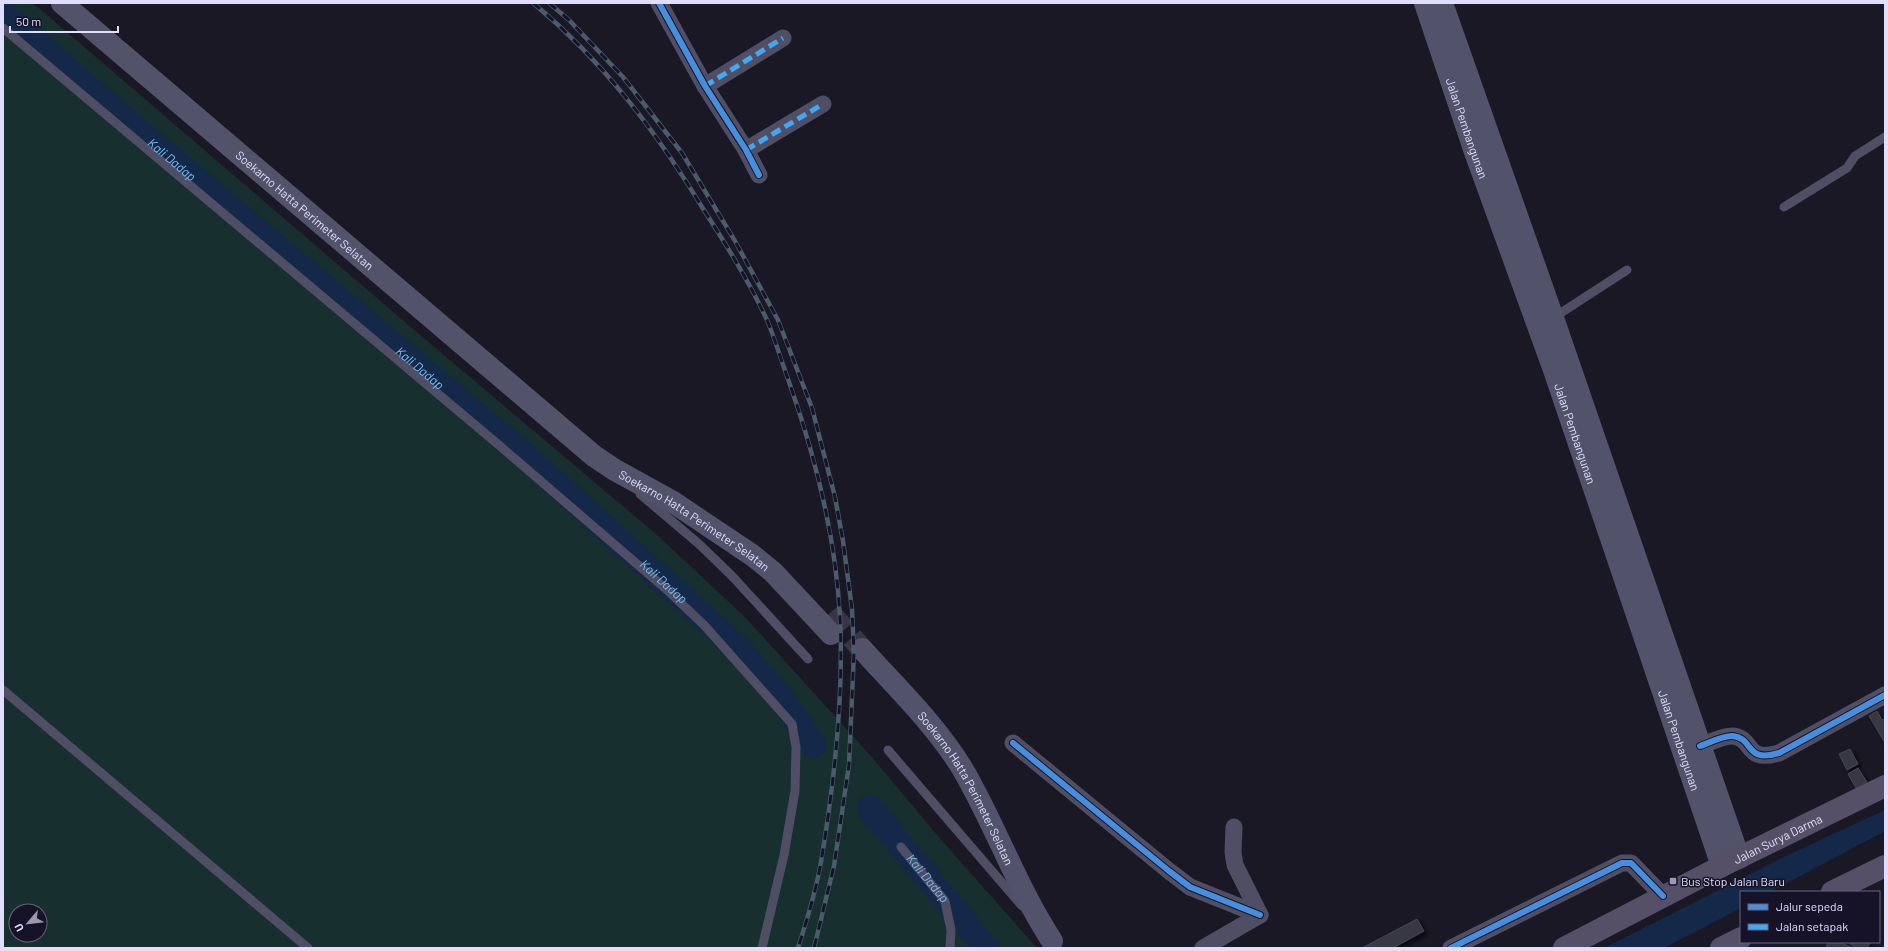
<svg xmlns="http://www.w3.org/2000/svg" width="1888" height="951" font-family="Barlow,sans-serif">
  <style>
    .green { fill: #172f2f; fill-rule: evenodd }
    .water { fill: #142949 }
    .lines { fill: none; stroke-linecap: round; stroke-linejoin: round }
    .river { stroke: #142949; stroke-width: 26 }
    .building { fill: #393745; stroke: #474356; filter: url(#shadow) }
    .secondary-tunnel { stroke: #383644; stroke-width: 22; stroke-dasharray: 22 11; stroke-linecap: butt }
    .lane { stroke: #4f4e64; stroke-width: 9 }
    .street { stroke: #4f4e64; stroke-width: 17 }
    .secondary { stroke: #52526a; stroke-width: 22 }
    .primary { stroke: #564f68; stroke-width: 22 }
    .rail-casing { stroke: #485c6b; stroke-width: 4.5 }
    .rail { stroke: #161329; stroke-width: 3; stroke-dasharray: 9; stroke-linecap: butt }
    .quiet { stroke: #3fa9f5; stroke-width: 5; stroke-dasharray: 10 5; stroke-linecap: butt }
    .cycleway-casing { stroke: #161329; stroke-width: 8 }
    .cycleway { stroke: #468fdf; stroke-width: 6 }
    .poi-dot { fill: #9b99b0; stroke: #161329; stroke-width: 1.5 }
    .labels { text-anchor: middle; dominant-baseline: central; stroke-width: 3; stroke-linejoin: round; paint-order: stroke }
    .street-label { font-size: 12px; fill: #e0defc; stroke: #161329 }
    .poi-label { font-size: 12px; fill: #e0defc; stroke: #161329; text-anchor: start }
    .water-label { font-size: 13px; font-style: italic; fill: #74bdf5; stroke: #161329 }
  </style>
  <defs>
    <filter id="shadow"><feDropShadow dx="3.5" dy="3.5" stdDeviation="2" flood-color="#0009"/></filter>
  </defs>
  <rect width="100%" height="100%" fill="#1a1824"/>
  <!-- green -->
  <path class="green" d="M3,3h30l380,326 243,205 89,83 126,139 72,86 94,106h-1034zM16,911h24v24h-24z"/>
  <!-- water -->
  <polygon class="water" points="1885,810 1885,831 1770,892 1741,892 1741,908 1664,948 1604,948 1790,854"/>
  <g class="lines">
    <!-- river -->
    <g class="river">
      <path id="s1" d="M3,14l116,101 406,341 215,194 47,56 26,39"/>
      <path id="s2" d="M870,808l116,140"/>
    </g>
  </g>
  <!-- building -->
  <g class="building">
    <polygon points="1877,711 1882,720 1885,719 1885,743 1869,716"/>
    <polygon points="1850,749 1858,764 1847,770 1839,754"/>
    <polygon points="1858,768 1867,782 1856,788 1848,774"/>
    <polygon points="1417,919 1424,931 1393,948 1362,948"/>
    <polygon points="1828,942 1836,943 1839,942 1853,948 1826,948"/>
    <polygon points="1848,942 1871,942 1867,948 1855,948"/>
  </g>
  <g class="lines">
    <!-- secondary-tunnel -->
    <polyline class="secondary-tunnel" points="830,613 862,649"/>
    <!-- lane -->
    <g class="lane">
      <polyline points="3,28 500,446 666,589 704,625 792,724 796,747 795,791 784,855 762,948"/>
      <polyline points="1784,207 1847,168 1855,156 1885,137"/>
      <polyline points="1553,318 1627,270"/>
      <polyline points="640,494 699,544 732,576 808,659"/>
      <polyline points="3,690 308,948"/>
      <polyline points="888,750 1022,906"/>
      <polyline points="901,847 945,901 951,930 950,948"/>
    </g>
    <!-- street -->
    <g class="street">
      <polyline points="659,3 705,86 746,150 759,175"/>
      <polyline points="705,86 783,38"/>
      <polyline points="746,150 823,104"/>
      <polyline points="1013,743 1169,871 1190,887 1260,915"/>
      <path d="M1700,746c9,-3 24,-11 33,-10 22,3 11,27 46,17l106,-58"/>
      <polyline points="1234,827 1233,852 1235,865 1260,915"/>
      <polyline points="1203,948 1260,915"/>
      <polyline points="1451,948 1622,863 1631,863 1663,896"/>
    </g>
    <!-- secondary -->
    <g class="secondary">
      <path id="s3" d="M62,3l532,453 21,14 58,32 79,53 21,17 58,62"/>
      <path id="s4" d="M1425,3l50,149 79,218 168,496"/>
      <polyline points="1442,3 1553,318 1739,858"/>
      <path id="s5" d="M862,649c34,38 73,75 100,119 33,56 54,118 90,173"/>
    </g>
    <!-- primary -->
    <g class="primary">
      <polyline points="1832,892 1885,866"/>
      <path id="s6" d="M1564,948l158,-82 163,-80"/>
      <polyline points="1721,948 1741,938"/>
    </g>
    <defs>
      <g id="rail">
        <path d="M533,3c70,58 122,127 169,204 23,36 47,74 65,113 8,19 14,40 21,59 27,76 48,158 52,239 4,79 -6,166 -19,244 -5,29 -14,58 -23,86"/>
        <polyline points="549,3 569,20 623,77 682,153 735,241 778,320 812,408 835,497 843,541 852,609 854,652 849,765 834,866 814,948"/>
      </g>
    </defs>
    <!-- rail casing -->
    <use href="#rail" class="rail-casing"/>
    <!-- rail -->
    <use href="#rail" class="rail"/>
    <!-- quiet -->
    <g class="quiet">
      <polyline points="705,86 783,38"/>
      <polyline points="746,150 823,104"/>
    </g>
    <defs>
      <g id="cycleway">
        <polyline points="659,3 705,86 746,150 759,175"/>
        <polyline points="1013,743 1169,871 1190,887 1260,915"/>
        <path d="M1700,746c9,-3 24,-11 33,-10 22,3 11,27 46,17l106,-58"/>
        <polyline points="1451,948 1622,863 1631,863 1663,896"/>
      </g>
    </defs>
    <!-- cycleway casing -->
    <use href="#cycleway" class="cycleway-casing"/>
    <!-- cycleway -->
    <use href="#cycleway" class="cycleway"/>
  </g>
  <!-- markers -->
  <rect class="poi-dot" x="1669" y="877" width="8" height="8" rx="2"/>
  <g class="labels">
    <!-- street labels -->
    <g class="street-label">
      <text stroke="none"><textPath href="#s4" startOffset="132">Jalan Pembangunan</textPath></text>
      <text stroke="none"><textPath href="#s3" startOffset="319">Soekarno Hatta Perimeter Selatan</textPath></text>
      <text stroke="none"><textPath href="#s4" startOffset="456">Jalan Pembangunan</textPath></text>
      <text stroke="none"><textPath href="#s3" startOffset="818">Soekarno Hatta Perimeter Selatan</textPath></text>
      <text stroke="none"><textPath href="#s4" startOffset="780">Jalan Pembangunan</textPath></text>
      <text stroke="none"><textPath href="#s5" startOffset="175">Soekarno Hatta Perimeter Selatan</textPath></text>
      <text stroke="none"><textPath href="#s6" startOffset="240">Jalan Surya Darma</textPath></text>
    </g>
    <!-- poi labels -->
    <g class="poi-label">
      <text x="1681" y="881">Bus Stop Jalan Baru</text>
    </g>
    <!-- water labels -->
    <g class="water-label">
      <text stroke="none"><textPath href="#s1" startOffset="223">Kali Dadap</textPath></text>
      <text stroke="none"><textPath href="#s1" startOffset="547">Kali Dadap</textPath></text>
      <text stroke="none"><textPath href="#s1" startOffset="871">Kali Dadap</textPath></text>
      <text stroke="none"><textPath href="#s2" startOffset="91">Kali Dadap</textPath></text>
    </g>
  </g>
  <!-- border -->
  <rect width="1888" height="951" fill="none" stroke="#e0defc" stroke-width="8"/>
  <!-- legend -->
  <rect x="1740" y="891" width="140" height="52" fill="#161329" stroke="#67647d"/>
  <rect x="1748" y="904" width="20" height="6" fill="#468fdf" stroke="#67647d"/>
  <text x="1776" y="911" font-size="12" fill="#e0defc">Jalur sepeda</text>
  <rect x="1748" y="924" width="20" height="6" fill="#3fa9f5" stroke="#67647d"/>
  <text x="1776" y="931" font-size="12" fill="#e0defc">Jalan setapak</text>
  <!-- north arrow -->
  <g transform="translate(28 923) rotate(242)"><circle r="19" fill="#161329" stroke="#67647d"/>
  <path d="M0-3L7 15L0 10L-7 15Z" fill="#9b99b0"/>
  <text y="-6" font-size="11" font-weight="bold" text-anchor="middle" fill="#e0defc">U</text>
  </g>
  <!-- scale -->
  <path d="M10 26v6h108v-6" fill="none" stroke="#e0defc" stroke-width="2"/>
  <text x="16" y="26" font-size="12" fill="#e0defc" stroke="#161329" stroke-width="3" paint-order="stroke">50 m</text>
</svg>
